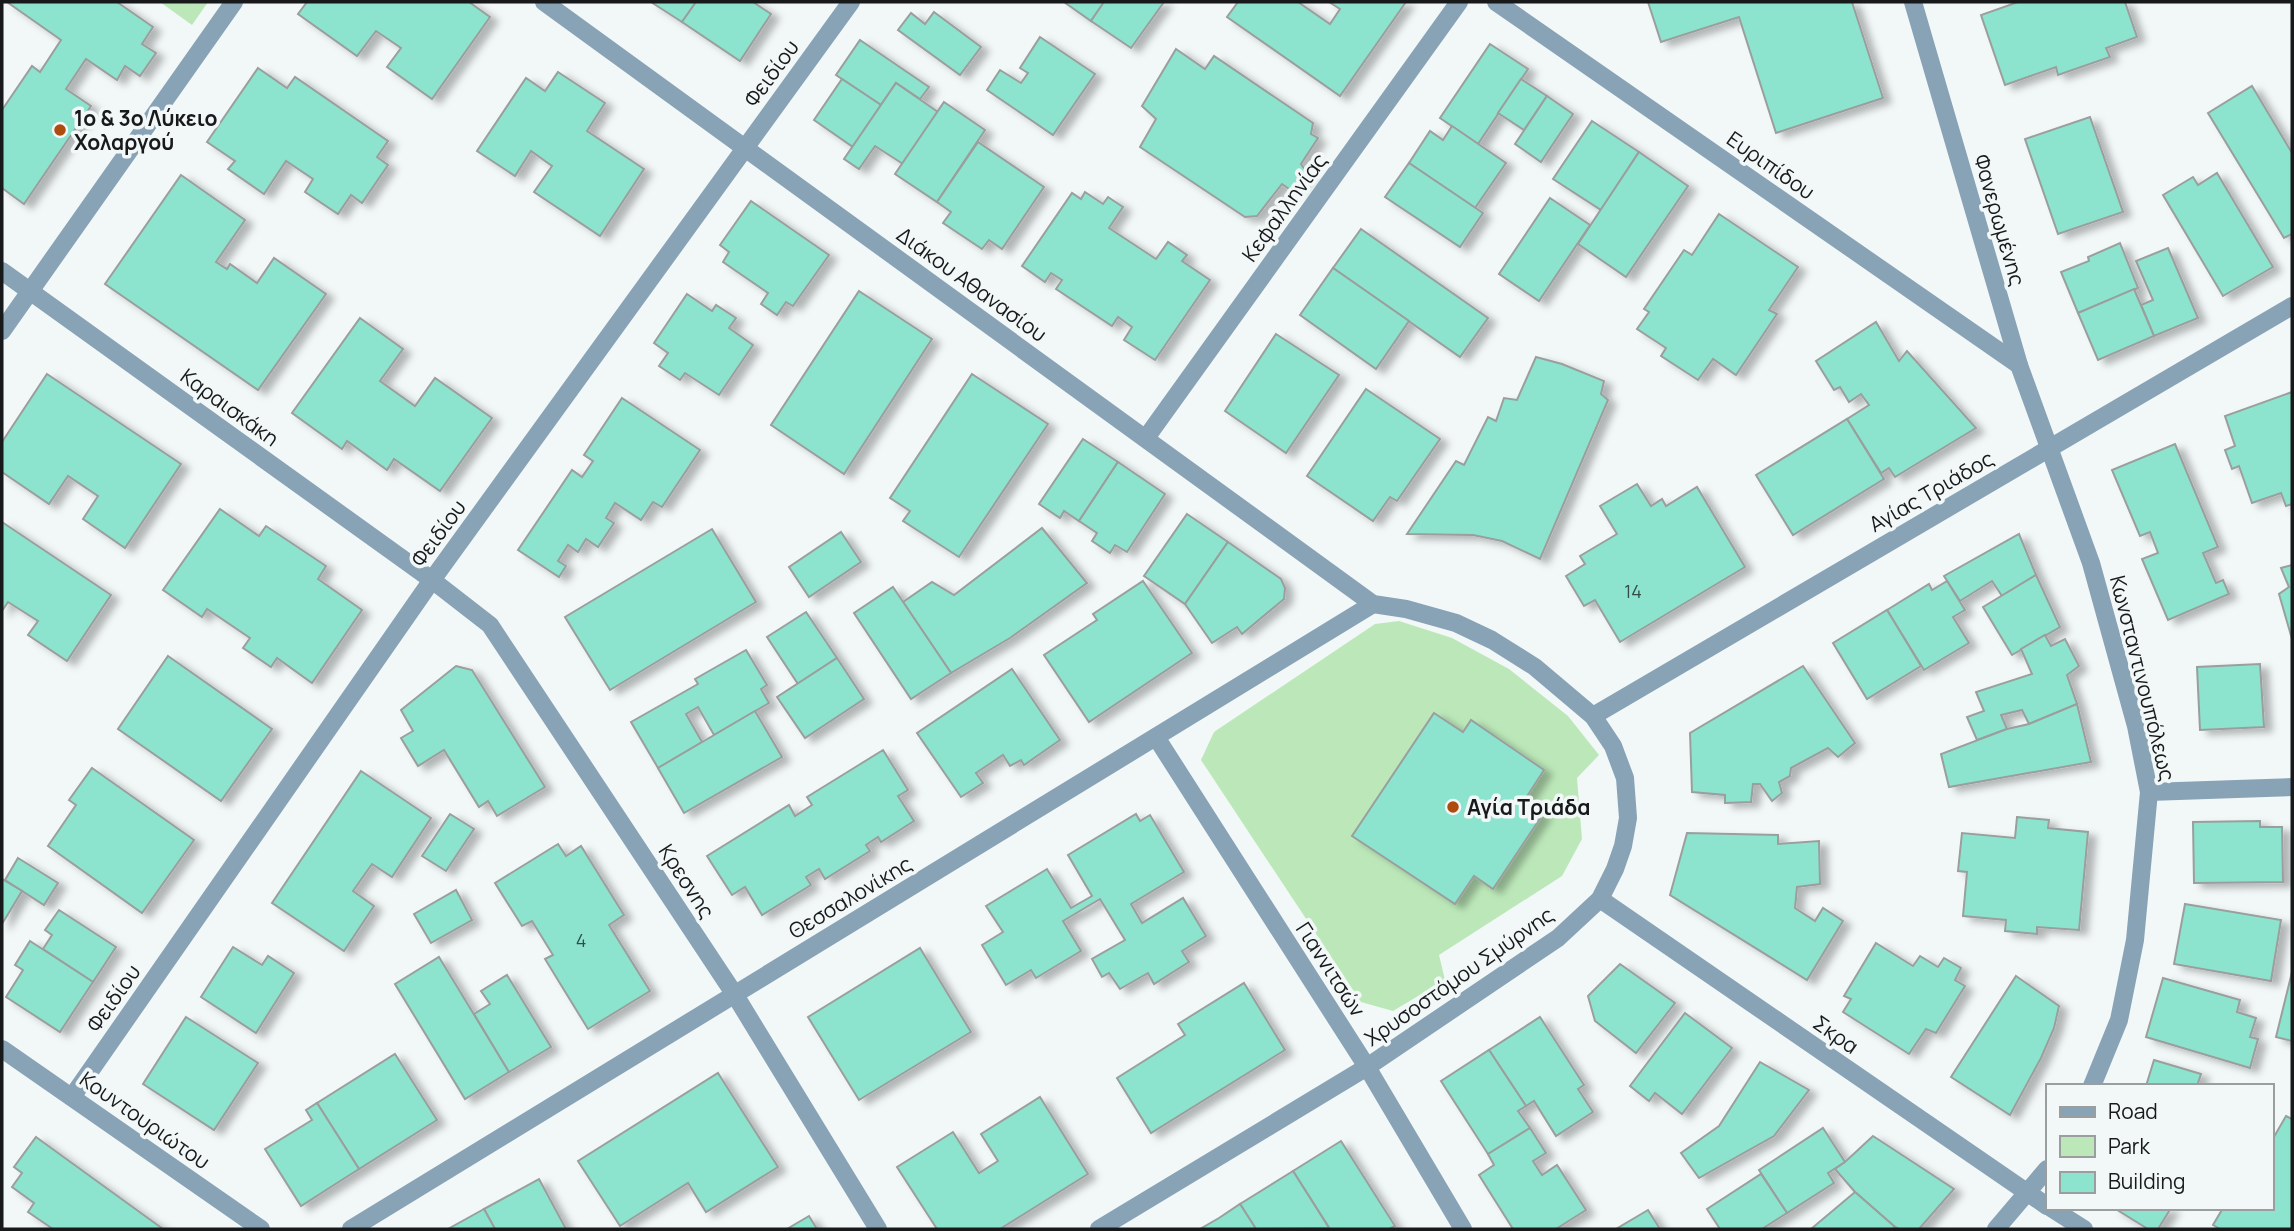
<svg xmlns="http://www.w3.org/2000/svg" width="2294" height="1231" font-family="Manrope,sans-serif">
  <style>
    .green { fill: #bce8b9 }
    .building { fill: #8de4ce; stroke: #9a9f9e; stroke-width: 2; filter: url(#shadow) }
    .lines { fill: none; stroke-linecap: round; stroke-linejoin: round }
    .street { stroke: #88a2b6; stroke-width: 18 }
    .poi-dot { fill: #ae4c0f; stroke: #f2f7f8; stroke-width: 2.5 }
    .labels { text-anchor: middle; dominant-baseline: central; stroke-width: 7; stroke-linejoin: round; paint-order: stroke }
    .number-label { font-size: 18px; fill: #344c47 }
    .street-label { font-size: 21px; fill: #17191a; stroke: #f2f7f8 }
    .poi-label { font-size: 21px; font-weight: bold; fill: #17191a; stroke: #f2f7f8; text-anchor: start }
  </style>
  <defs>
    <filter id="shadow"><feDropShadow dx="8" dy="4.5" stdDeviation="3.5" flood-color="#0004"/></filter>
  </defs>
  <rect width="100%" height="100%" fill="#f2f7f8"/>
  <!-- green -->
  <g class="green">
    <polygon points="160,2 208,2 192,25"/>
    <polygon points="1399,621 1452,638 1509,669 1568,716 1599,755 1577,778 1582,839 1562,876 1439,955 1445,980 1393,1011 1361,1002 1201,760 1214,732 1375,624"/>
  </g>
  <!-- building -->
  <g class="building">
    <polygon points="7,2 117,2 153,27 142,44 156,53 140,76 125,66 117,80 86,59 66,89 91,106 24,204 2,188 2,110 32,66 40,72 61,40"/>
    <polygon points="307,2 469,2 490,17 432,99 387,67 401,48 376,31 357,56 298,14"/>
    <polygon points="651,2 696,2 682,22"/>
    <polygon points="696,2 753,2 771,14 740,61 682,22"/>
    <polygon points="1064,2 1104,2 1091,21"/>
    <polygon points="1104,2 1164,2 1131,48 1091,21"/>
    <polygon points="1238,2 1298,2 1330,24 1340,9 1329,2 1406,2 1340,96 1227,17"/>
    <polygon points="1648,2 1852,2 1883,98 1776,133 1739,17 1661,42"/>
    <polygon points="2018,2 2125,2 2137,37 2106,48 2110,57 2058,75 2056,67 2005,85 1981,15"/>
    <polygon points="934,12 981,47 960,75 898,30 911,13 925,24"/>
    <polygon points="1040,37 1095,74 1053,135 987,90 1000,70 1021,83 1028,73 1020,68"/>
    <polygon points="860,40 929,87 920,99 896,83 881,105 836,75"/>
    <polygon points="1490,44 1528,69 1478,144 1440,118"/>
    <polygon points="1176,49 1205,69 1214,56 1313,123 1311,134 1318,138 1301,164 1308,174 1292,191 1282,184 1257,216 1245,217 1140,147 1156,119 1142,106"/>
    <polygon points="258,68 287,88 295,77 388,141 377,157 388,165 362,203 351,195 338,214 305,192 313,179 286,161 264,194 228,169 235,161 207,142"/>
    <polygon points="558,72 605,103 587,131 644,169 600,236 534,192 552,166 531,151 515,176 477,151 526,78 545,91"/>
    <polygon points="842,79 881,105 853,147 814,120"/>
    <polygon points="1521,79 1547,96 1524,130 1498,113"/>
    <polygon points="896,83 938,112 903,164 875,146 859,169 844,159"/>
    <polygon points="2252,86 2292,153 2292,234 2284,238 2208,113"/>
    <polygon points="1547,96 1573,114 1541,162 1515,144"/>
    <polygon points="944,102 985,130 937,202 895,174"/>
    <polygon points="2090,117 2123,212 2058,234 2025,139"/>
    <polygon points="1592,121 1639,152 1601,210 1553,179"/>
    <polygon points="1452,126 1506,163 1475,208 1409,163 1430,131 1443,140"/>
    <polygon points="978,142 1044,187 1002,249 989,240 982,249 943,223 951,212 937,202"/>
    <polygon points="1639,152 1688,186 1626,277 1578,244"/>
    <polygon points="1409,163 1483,213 1460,247 1385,197"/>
    <polygon points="2217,173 2273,267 2223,296 2163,195 2193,177 2198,185"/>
    <polygon points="181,175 245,220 216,262 227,269 230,264 257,283 274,258 326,294 258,390 105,284"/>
    <polygon points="1085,192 1103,204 1108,197 1123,207 1109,228 1156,259 1168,242 1187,255 1182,261 1210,280 1155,360 1124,340 1132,327 1118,317 1112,326 1056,289 1062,280 1051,273 1045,282 1022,266 1072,193 1081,199"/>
    <polygon points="1550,198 1590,225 1539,301 1499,274"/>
    <polygon points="751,201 829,255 793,306 786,302 777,315 761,304 768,293 723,262 729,252 720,245"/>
    <polygon points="1719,214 1798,267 1769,310 1777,314 1736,375 1713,359 1698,380 1661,356 1666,348 1637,329 1649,312 1644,309 1684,250 1692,255"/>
    <polygon points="1361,229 1488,318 1460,357 1333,268"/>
    <polygon points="2120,243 2138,288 2078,313 2061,272 2089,261 2088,257"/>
    <polygon points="2168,248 2198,318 2154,336 2141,305 2153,300 2136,261"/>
    <polygon points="1333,268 1409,321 1376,369 1300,315"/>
    <polygon points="2134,289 2154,336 2098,360 2078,313"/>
    <polygon points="859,291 932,339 844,474 771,425"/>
    <polygon points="687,294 712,311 716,305 736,318 729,328 753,345 719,395 685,373 680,380 659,366 668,353 654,343"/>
    <polygon points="360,318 403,349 380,381 415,406 435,378 492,418 440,491 394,459 387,470 347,441 342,449 292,413"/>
    <polygon points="1876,322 1899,361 1907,351 1976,428 1895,477 1889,468 1881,473 1847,419 1869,405 1861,394 1849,402 1840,387 1834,390 1816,361"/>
    <polygon points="1276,334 1339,375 1286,453 1225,411"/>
    <polygon points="1536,357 1562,364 1604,381 1601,394 1608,400 1540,559 1502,541 1473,535 1407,534 1456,461 1464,465 1488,417 1496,421 1504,398 1517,400"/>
    <polygon points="47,374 181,464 125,548 83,519 98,496 68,476 49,504 2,472 2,442"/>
    <polygon points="972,374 1048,424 959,557 903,521 910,511 890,498"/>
    <polygon points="1366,389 1440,439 1397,501 1390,497 1373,521 1307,476"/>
    <polygon points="2292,392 2292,504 2286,506 2281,493 2252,503 2239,466 2232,469 2225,450 2235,446 2225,416"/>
    <polygon points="622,398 700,450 662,507 653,502 641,520 615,503 606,518 614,523 598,547 586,539 578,552 568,545 558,561 566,566 559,577 518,550 572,470 582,477 593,461 584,455"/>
    <polygon points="1847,419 1884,479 1793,535 1756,475"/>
    <polygon points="1083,439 1118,462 1079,521 1064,511 1060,518 1039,504"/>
    <polygon points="2175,444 2218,547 2203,553 2216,583 2223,580 2229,594 2168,620 2142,559 2158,553 2150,532 2140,536 2112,470"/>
    <polygon points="1118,462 1165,494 1127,552 1115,545 1110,553 1092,541 1097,533 1079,521"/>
    <polygon points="1637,484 1651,506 1662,499 1666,506 1697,487 1745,567 1620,642 1595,600 1584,606 1566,576 1585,564 1580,556 1617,534 1600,506"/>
    <polygon points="220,509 259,536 266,526 326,566 318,579 362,610 312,683 277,658 271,667 243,648 250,638 207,609 202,617 163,590"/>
    <polygon points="1187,514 1228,542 1185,604 1144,576"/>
    <polygon points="2,522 111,595 67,661 28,635 38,621 8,602 2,611"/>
    <polygon points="1042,528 1087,583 1010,638 951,673 903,602 932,582 954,595"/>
    <polygon points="712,529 756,602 610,690 565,617"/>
    <polygon points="841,532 861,562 809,597 789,567"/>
    <polygon points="2019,534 2036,575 2002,596 1992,581 1960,601 1944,576"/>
    <polygon points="1228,542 1281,579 1285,588 1284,599 1242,634 1237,627 1212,643 1185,604"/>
    <polygon points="2292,565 2292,639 2279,594 2289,587 2281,568"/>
    <polygon points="2036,575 2060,627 2012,655 1983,607"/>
    <polygon points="1143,581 1192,653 1089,722 1044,655 1097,620 1093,614"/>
    <polygon points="1947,581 1965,610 1953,617 1969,643 1924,670 1887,610 1929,584 1932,590"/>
    <polygon points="893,587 951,673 911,699 854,613"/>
    <polygon points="1887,610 1921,666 1867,699 1833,643"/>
    <polygon points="806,612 837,658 798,684 767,637"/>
    <polygon points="2045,635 2051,646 2065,639 2079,666 2067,675 2077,704 2029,724 2022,710 2001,715 2007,729 1977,740 1967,717 1984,711 1976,692 2032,674 2021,649"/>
    <polygon points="746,650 767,685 761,689 769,703 714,735 698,707 686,714 702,742 658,768 631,722 698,684 695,679"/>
    <polygon points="168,656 272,729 221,801 118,729"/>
    <polygon points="837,658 864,699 805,738 777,697"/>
    <polygon points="2260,664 2264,727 2200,730 2197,667"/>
    <polygon points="456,666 472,670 545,787 497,816 488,801 479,807 444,750 418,766 401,738 413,731 401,710"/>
    <polygon points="1803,666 1855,743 1838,757 1828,748 1791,768 1790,776 1779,782 1782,793 1772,801 1760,784 1753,784 1751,802 1725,803 1725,795 1692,792 1690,733"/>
    <polygon points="1012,669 1060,740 1024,765 1021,760 1010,766 1003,755 976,773 983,783 961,797 917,733"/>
    <polygon points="2077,704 2091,762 1949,787 1941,754 2007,729 2029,724"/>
    <polygon points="755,711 782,757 684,813 658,768"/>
    <polygon points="1434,713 1463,732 1471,720 1544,770 1524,801 1543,814 1493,889 1474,876 1455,904 1352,836"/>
    <polygon points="883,750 908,790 898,796 914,821 881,842 878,837 866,845 870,851 825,879 819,869 806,877 811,885 762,915 745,887 732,895 707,856 789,805 795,816 812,805 807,797"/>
    <polygon points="92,768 194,840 142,913 48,846 76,805 69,800"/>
    <polygon points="361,771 431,818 392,877 372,864 353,891 374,906 344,951 272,903"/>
    <polygon points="450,814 474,829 446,871 422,856"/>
    <polygon points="1136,814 1140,821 1150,815 1184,872 1131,904 1142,923 1183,898 1206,936 1182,951 1189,962 1154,984 1148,973 1120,989 1109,973 1102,977 1092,959 1125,940 1100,899 1063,921 1081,951 1036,978 1031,970 1006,985 982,945 1003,932 986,906 1047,869 1071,908 1092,896 1068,855"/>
    <polygon points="2017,817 2049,820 2048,828 2088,832 2079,930 2037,927 2037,934 2005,931 2006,920 1963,916 1967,872 1958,871 1962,833 2015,838"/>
    <polygon points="2260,821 2260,827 2282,827 2283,882 2194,883 2193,822"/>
    <polygon points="1687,833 1778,835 1778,844 1819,841 1820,884 1797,887 1795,908 1815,921 1823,908 1843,921 1807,980 1670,895"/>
    <polygon points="558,844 566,856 581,846 624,915 609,925 650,991 588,1029 545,959 553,955 532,921 522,926 495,883"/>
    <polygon points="18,858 58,883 44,905 5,880"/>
    <polygon points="2,879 22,891 2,924"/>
    <polygon points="456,890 472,920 431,943 414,914"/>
    <polygon points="2185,904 2281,920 2271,981 2174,964"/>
    <polygon points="59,910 116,947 93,982 43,949 52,935 45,930"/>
    <polygon points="30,941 93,982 60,1032 6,997 23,970 15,965"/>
    <polygon points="1876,943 1913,966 1920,956 1938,967 1944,958 1961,968 1955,980 1965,986 1936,1033 1926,1029 1909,1054 1843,1012 1851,999 1844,996"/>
    <polygon points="233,947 262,965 268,956 294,973 256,1033 201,997"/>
    <polygon points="920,948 971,1032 859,1100 808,1017"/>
    <polygon points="439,957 509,1072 465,1099 395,984"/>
    <polygon points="1620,964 1675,1003 1636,1053 1595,1021 1588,996"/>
    <polygon points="2292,972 2292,1041 2276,1037"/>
    <polygon points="507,975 551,1047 509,1072 474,1014 490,1004 481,991"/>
    <polygon points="2016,976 2059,1006 2054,1028 2041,1058 2010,1115 1951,1077"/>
    <polygon points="2163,978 2240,1000 2237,1012 2256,1018 2250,1037 2258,1039 2250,1068 2146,1037"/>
    <polygon points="1244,983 1285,1050 1151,1133 1117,1078 1185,1035 1178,1024"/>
    <polygon points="1685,1013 1732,1048 1682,1114 1655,1093 1649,1101 1630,1086"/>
    <polygon points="186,1017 258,1063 214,1130 143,1084"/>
    <polygon points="1540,1017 1584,1085 1578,1089 1593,1112 1556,1136 1534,1101 1526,1106 1489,1050"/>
    <polygon points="1489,1050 1526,1106 1518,1111 1530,1128 1488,1154 1441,1081"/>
    <polygon points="395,1054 437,1120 359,1169 317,1103"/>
    <polygon points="2154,1060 2201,1074 2197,1086 2146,1086"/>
    <polygon points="1760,1062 1809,1090 1774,1136 1699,1178 1681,1153 1719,1126"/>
    <polygon points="718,1073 778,1167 706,1212 688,1183 620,1226 578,1161"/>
    <polygon points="1040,1097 1088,1174 1000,1229 937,1229 897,1167 953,1132 979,1173 998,1161 981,1134"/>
    <polygon points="317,1103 359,1169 301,1206 265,1149 312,1120 306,1110"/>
    <polygon points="2286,1116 2292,1119 2292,1229 2220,1229 2213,1225 2223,1208 2271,1208 2271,1142"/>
    <polygon points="1530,1128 1546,1153 1533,1161 1542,1175 1557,1165 1586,1210 1556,1229 1513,1229 1479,1175 1494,1165 1488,1154"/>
    <polygon points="1823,1128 1845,1162 1828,1173 1834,1183 1787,1213 1759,1170"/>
    <polygon points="1873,1136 1954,1189 1919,1229 1899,1229 1895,1227 1855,1192 1835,1169 1845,1162"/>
    <polygon points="36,1137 163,1229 53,1229 28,1212 34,1203 12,1187 22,1173 14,1167"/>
    <polygon points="1341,1141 1395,1226 1389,1229 1330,1229 1293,1171"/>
    <polygon points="1293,1171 1329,1228 1256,1229 1240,1204"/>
    <polygon points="1761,1174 1787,1213 1762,1229 1720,1229 1707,1209"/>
    <polygon points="539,1179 566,1229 495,1229 484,1209"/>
    <polygon points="1855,1192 1895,1227 1892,1229 1811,1229"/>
    <polygon points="1240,1204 1256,1229 1200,1229 1219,1218"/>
    <polygon points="2114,1208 2171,1208 2158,1229 2148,1229"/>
    <polygon points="484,1209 495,1229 448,1229"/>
    <polygon points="1648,1210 1660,1229 1616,1229"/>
    <polygon points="809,1216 817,1229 787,1229"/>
  </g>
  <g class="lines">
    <!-- street -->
    <g class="street">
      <polyline points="544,2 1373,604 1406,609 1456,623 1492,640 1535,667 1593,716 1613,746 1625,778 1628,818 1623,846 1615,869 1600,899 1558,938 1367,1067 1099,1229"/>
      <polyline points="1496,2 2019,365"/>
      <polyline points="1913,2 2019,365 2091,563 2136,726 2149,792 2135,940 2119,1020 2092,1086"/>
      <polyline points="2,271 432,580 490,625 735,995 878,1229"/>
      <polyline points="2,331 234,2"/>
      <polyline points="1146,438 1459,2"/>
      <polyline points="1593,716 2292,306"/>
      <polyline points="1156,737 1367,1067 1463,1229"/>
      <polyline points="2149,792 2292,787"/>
      <polyline points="1600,899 2047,1206"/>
      <polyline points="2,1049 261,1229"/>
      <polyline points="72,1097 432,580 851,2"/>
      <polyline points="2051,1208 2084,1229"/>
      <polyline points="351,1229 1373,604"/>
      <polyline points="1996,1229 2047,1169"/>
    </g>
  </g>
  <!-- markers -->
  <g class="poi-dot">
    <circle cx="60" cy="130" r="7"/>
    <circle cx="1453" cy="807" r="7"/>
  </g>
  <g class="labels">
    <!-- number labels -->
    <g class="number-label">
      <text x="1633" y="591">14</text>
      <text x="581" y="940">4</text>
    </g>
    <!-- street labels -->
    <g class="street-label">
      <text transform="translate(771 73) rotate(-54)">Φειδίου</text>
      <text transform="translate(1771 165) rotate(35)">Ευριπίδου</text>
      <text transform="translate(1284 207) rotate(-54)">Κεφαλληνίας</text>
      <text transform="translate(2000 220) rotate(74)">Φανερωμένης</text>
      <text transform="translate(972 284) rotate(36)">Διάκου Αθανασίου</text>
      <text transform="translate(230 407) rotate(36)">Καραισκάκη</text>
      <text transform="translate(1931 491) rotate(-30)">Αγίας Τριάδος</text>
      <text transform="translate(438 533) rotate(-54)">Φειδίου</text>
      <text transform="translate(2143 678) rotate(76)">Κωνσταντινουπόλεως</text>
      <text transform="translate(687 881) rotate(57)">Κρεσνης</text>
      <text transform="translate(850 897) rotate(-31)">Θεσσαλονίκης</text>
      <text transform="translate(1331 969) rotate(57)">Γιαννιτσών</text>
      <text transform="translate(1459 976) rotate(-35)">Χρυσοστόμου Σμύρνης</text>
      <text transform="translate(113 998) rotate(-55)">Φειδίου</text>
      <text transform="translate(1836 1034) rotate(35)">Σκρα</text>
      <text transform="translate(145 1120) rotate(35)">Κουντουριώτου</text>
    </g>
    <!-- poi labels -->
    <g class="poi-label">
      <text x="74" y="118">1ο &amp; 3ο Λύκειο<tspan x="74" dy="24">Χολαργού</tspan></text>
      <text x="1467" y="807">Αγία Τριάδα</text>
    </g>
  </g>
  <!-- border -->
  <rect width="2294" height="1231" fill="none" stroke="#17191a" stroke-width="7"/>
  <!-- legend -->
  <rect x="2046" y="1084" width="228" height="126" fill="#f2f7f8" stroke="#9a9e9f" stroke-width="2"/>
  <rect x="2060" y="1107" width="35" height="10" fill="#88a2b6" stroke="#9a9e9f" stroke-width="2"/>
  <text x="2108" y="1119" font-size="21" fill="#17191a">Road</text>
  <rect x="2060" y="1136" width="35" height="21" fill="#bce8b9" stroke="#9a9e9f" stroke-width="2"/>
  <text x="2108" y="1154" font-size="21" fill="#17191a">Park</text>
  <rect x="2060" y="1172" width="35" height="21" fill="#8de4ce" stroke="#9a9e9f" stroke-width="2"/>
  <text x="2108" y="1189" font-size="21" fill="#17191a">Building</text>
</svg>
